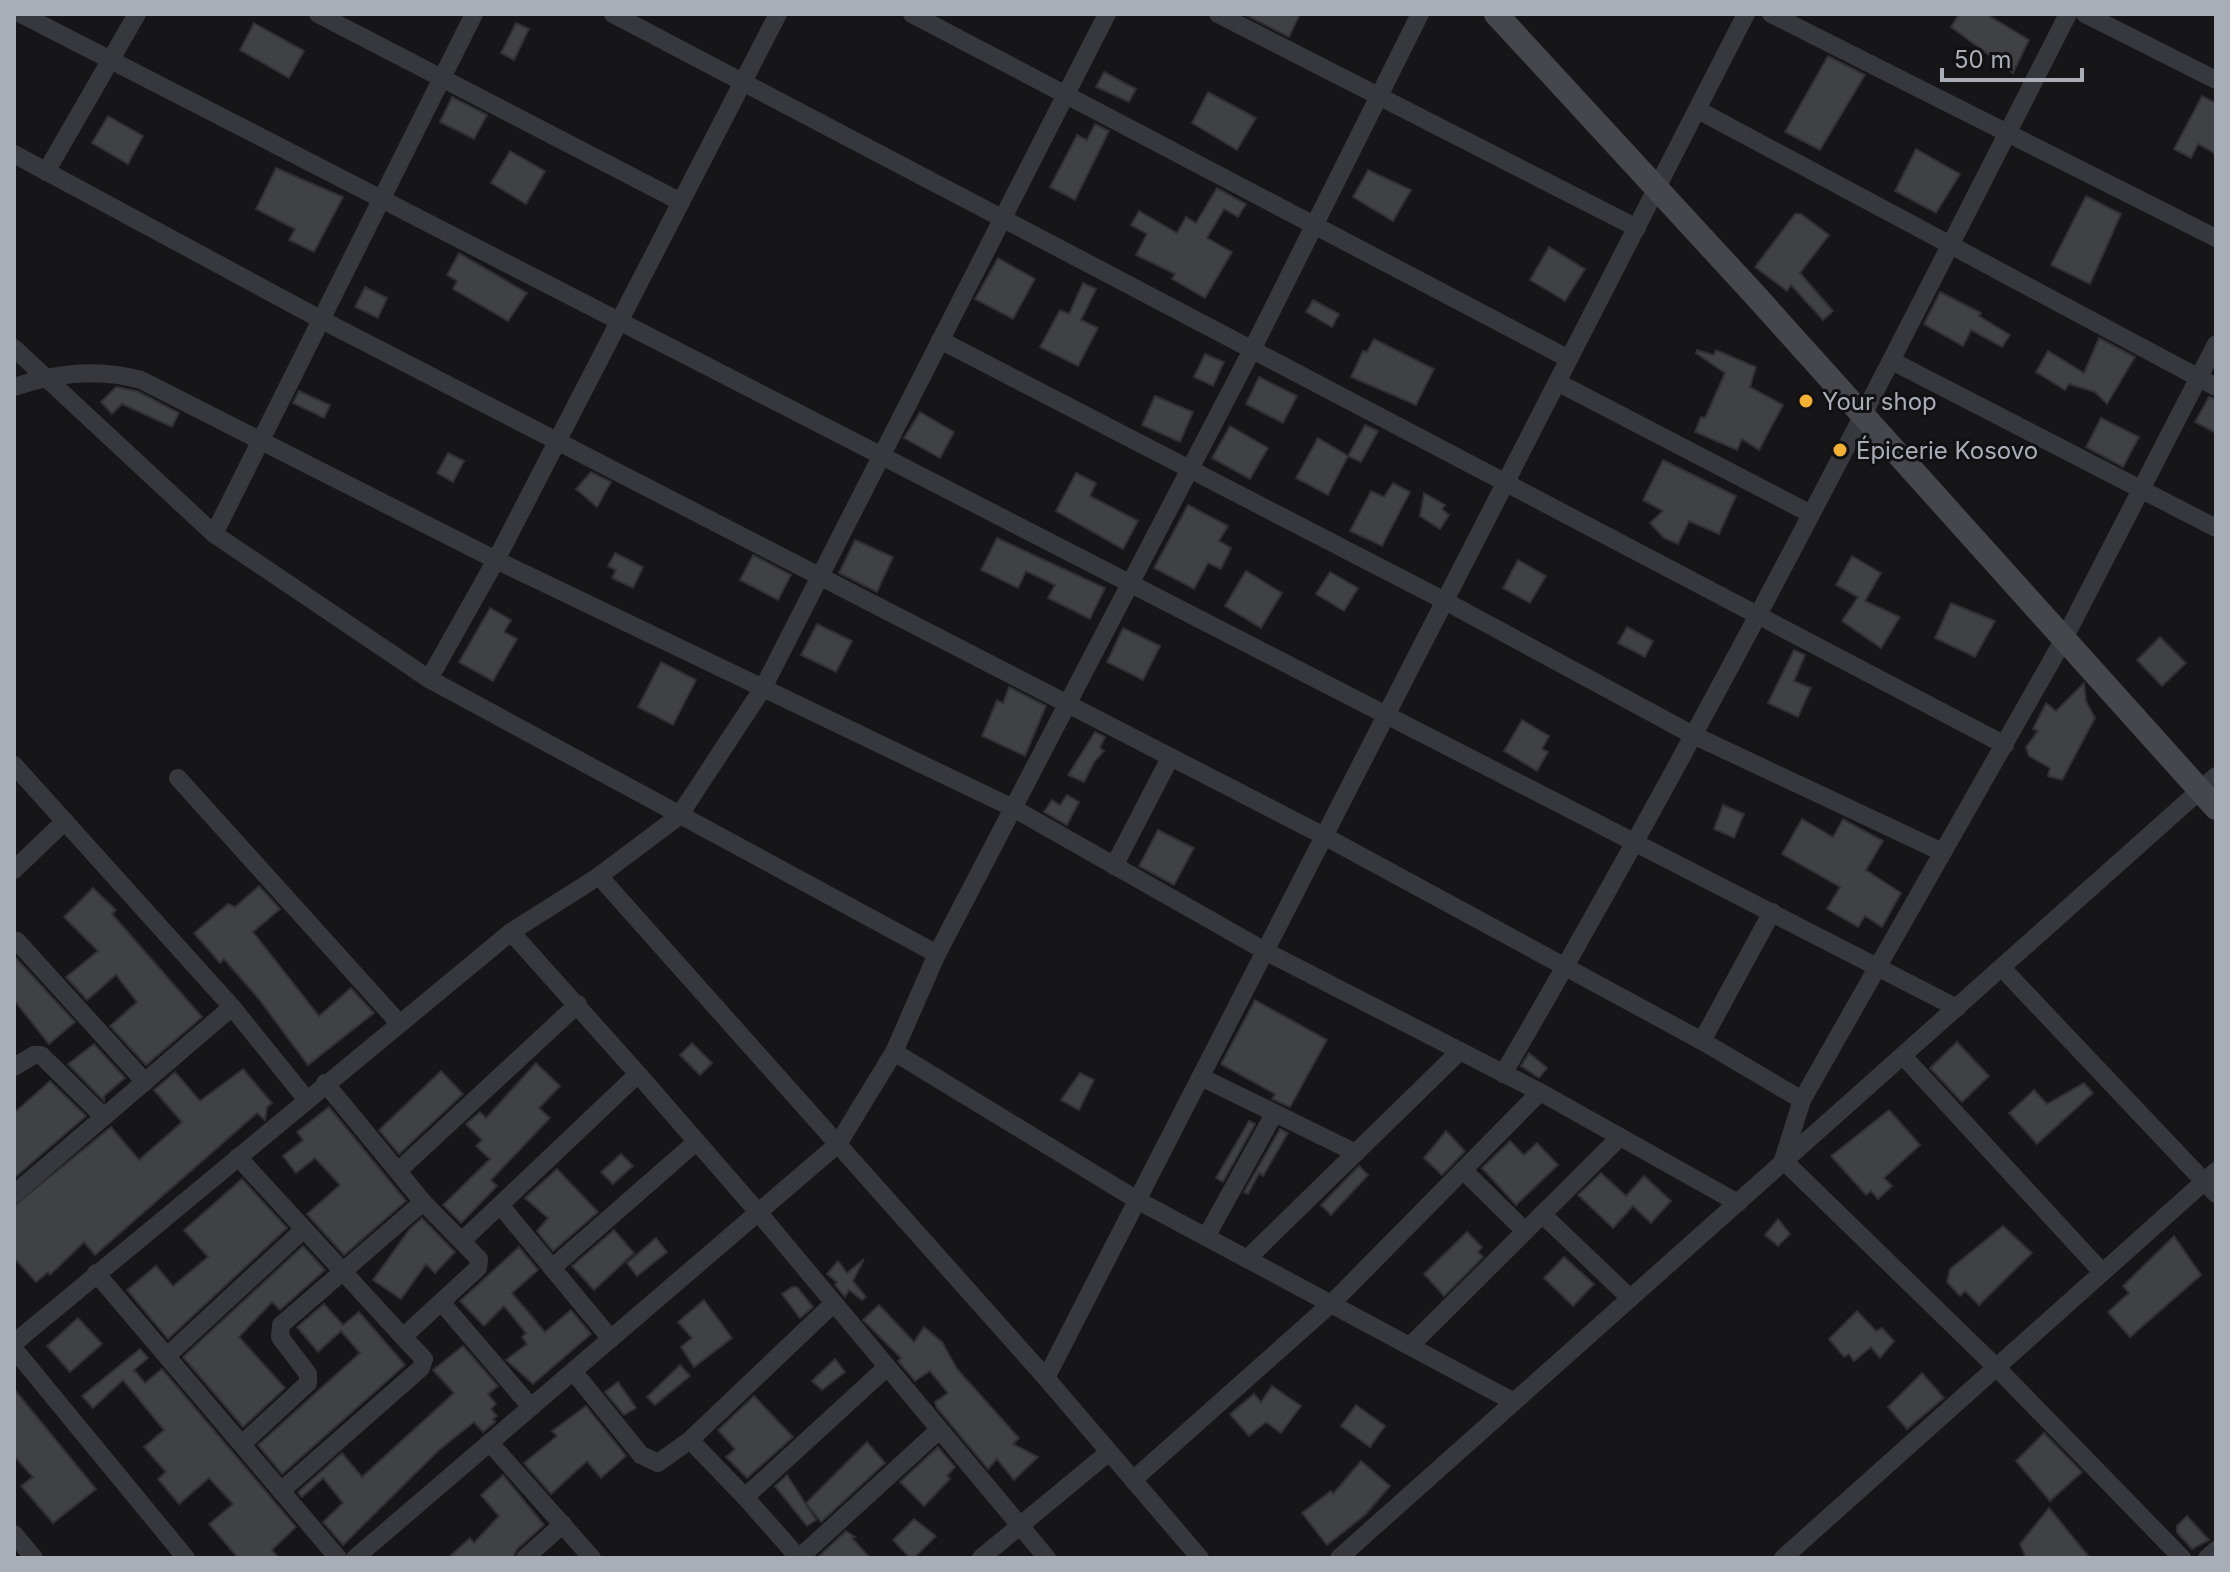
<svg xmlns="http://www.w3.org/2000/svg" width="2230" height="1572" font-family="Inter,sans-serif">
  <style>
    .building { fill: #404145; stroke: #303034; stroke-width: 2 }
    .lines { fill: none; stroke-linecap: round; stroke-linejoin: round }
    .street { stroke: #37383d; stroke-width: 18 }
    .secondary { stroke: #45474d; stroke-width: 24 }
    .poi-dot { fill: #f2b134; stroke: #111113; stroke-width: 3 }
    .labels { text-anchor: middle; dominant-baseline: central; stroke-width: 6; stroke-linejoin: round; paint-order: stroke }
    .poi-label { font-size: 24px; fill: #a8adb8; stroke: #111113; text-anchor: start }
  </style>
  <rect width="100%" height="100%" fill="#161618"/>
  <!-- building -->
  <g class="building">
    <polygon points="1244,14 1300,14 1289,37"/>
    <polygon points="1959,14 1986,14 2029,40 2013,73 1951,27"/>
    <polygon points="254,23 304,51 289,78 240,50"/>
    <polygon points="516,23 529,29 514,60 501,53"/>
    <polygon points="1828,56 1865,75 1820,150 1785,132"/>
    <polygon points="1104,72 1136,89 1129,102 1096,87"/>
    <polygon points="1208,92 1256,118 1237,150 1192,123"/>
    <polygon points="2202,96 2216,103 2216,154 2198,144 2191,158 2174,149"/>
    <polygon points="452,97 487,115 474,139 440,122"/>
    <polygon points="108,116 143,136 128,164 92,143"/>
    <polygon points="1095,124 1109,131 1075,200 1050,187 1077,135 1087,140"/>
    <polygon points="1916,149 1960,174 1936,213 1895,191"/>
    <polygon points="510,151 545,171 526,204 491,183"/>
    <polygon points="276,168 343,197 314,252 289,240 295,229 256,209"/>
    <polygon points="1368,170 1411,190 1393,221 1353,197"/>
    <polygon points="1217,188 1246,204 1238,217 1224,209 1207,238 1232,252 1205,298 1172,279 1175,274 1136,255 1147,234 1131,225 1139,211 1177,233 1186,217 1196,223"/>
    <polygon points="2086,196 2121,214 2090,284 2051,265"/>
    <polygon points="1795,214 1801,214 1829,235 1800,273 1833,311 1823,320 1791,285 1787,291 1755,267"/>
    <polygon points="1549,247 1585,269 1565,301 1530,280"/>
    <polygon points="459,253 527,293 508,321 453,289 457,281 447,275"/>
    <polygon points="998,258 1035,279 1013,319 975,299"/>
    <polygon points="1083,283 1096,289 1081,320 1098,328 1078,366 1040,347 1060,310 1069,314"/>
    <polygon points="365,287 387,298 378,318 355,307"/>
    <polygon points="1940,292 1981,313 1979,316 2010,335 2002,347 1971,330 1963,346 1924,324"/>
    <polygon points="1313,300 1339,314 1332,327 1306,312"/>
    <polygon points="2099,338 2135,357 2107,404 2095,392 2069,384 2065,390 2036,372 2048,351 2084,373"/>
    <polygon points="1374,339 1434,369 1416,405 1351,377 1363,351 1367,352"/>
    <polygon points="1697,350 1714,355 1716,350 1756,367 1750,387 1783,405 1759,450 1742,439 1737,450 1695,432 1701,417 1705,418 1725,373 1696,353"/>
    <polygon points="1205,354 1224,362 1213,386 1194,377"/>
    <polygon points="1259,377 1297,396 1283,423 1246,404"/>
    <polygon points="116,387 137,391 179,413 172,427 122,404 112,414 101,402"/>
    <polygon points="299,391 330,405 324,418 293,403"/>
    <polygon points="1155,396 1193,412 1180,442 1142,425"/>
    <polygon points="2209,397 2216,399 2216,433 2195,422"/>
    <polygon points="920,412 954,432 940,458 904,438"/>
    <polygon points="2101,418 2139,437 2123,467 2086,447"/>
    <polygon points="1365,425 1378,431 1361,462 1348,456"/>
    <polygon points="1230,426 1268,448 1250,479 1212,458"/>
    <polygon points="1318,438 1348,456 1328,495 1296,478"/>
    <polygon points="448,453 464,461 453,482 437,473"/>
    <polygon points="1663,460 1736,496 1719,534 1689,521 1678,544 1664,538 1650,523 1663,511 1643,500"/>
    <polygon points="591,472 611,482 597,507 576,489"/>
    <polygon points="1076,473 1096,483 1090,496 1138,521 1123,549 1056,511"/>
    <polygon points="1393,483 1410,492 1382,546 1350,531 1371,491 1384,497"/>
    <polygon points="1424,493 1445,505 1442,509 1449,515 1440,529 1420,516"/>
    <polygon points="1188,505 1228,526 1219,541 1231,548 1221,569 1208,563 1194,589 1154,568"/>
    <polygon points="997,538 1105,588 1090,619 1048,598 1055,585 1026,571 1018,588 981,570"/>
    <polygon points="855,540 893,557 877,592 839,573"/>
    <polygon points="615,553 643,567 633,588 612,578 616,570 608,566"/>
    <polygon points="753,555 791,575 778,600 740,580"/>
    <polygon points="1852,556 1881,573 1865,601 1900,617 1881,648 1842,621 1858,597 1836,585"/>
    <polygon points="1518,560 1546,576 1530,603 1503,588"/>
    <polygon points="1246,571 1282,593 1261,628 1225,606"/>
    <polygon points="1330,572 1358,588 1344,611 1316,594"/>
    <polygon points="1951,603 1995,621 1975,657 1935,638"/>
    <polygon points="490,608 511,620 504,632 517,639 493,681 459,662"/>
    <polygon points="817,624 852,641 836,672 801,655"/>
    <polygon points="1627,627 1653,641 1645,657 1618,643"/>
    <polygon points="1123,628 1160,646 1143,680 1107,662"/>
    <polygon points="2160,637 2186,663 2162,686 2137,660"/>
    <polygon points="1794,650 1805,655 1794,681 1811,688 1798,717 1768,703"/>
    <polygon points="661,662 696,680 673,725 638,707"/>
    <polygon points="2084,683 2086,701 2095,718 2062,780 2048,776 2050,768 2029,756 2026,747 2038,731 2033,729 2046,703 2056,711"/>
    <polygon points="1009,687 1046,706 1025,756 982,736 997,700 1003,703"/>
    <polygon points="1522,720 1549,736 1542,749 1548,752 1537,771 1504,751"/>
    <polygon points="1095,732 1105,737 1100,748 1104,751 1094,762 1084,782 1068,775"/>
    <polygon points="1067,795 1079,802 1067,825 1044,812 1052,800 1060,805"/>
    <polygon points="1723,805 1744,814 1734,838 1714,829"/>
    <polygon points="1802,819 1833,837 1843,819 1883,841 1866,870 1901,893 1882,927 1865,916 1858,927 1827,909 1840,887 1782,854"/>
    <polygon points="1158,830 1194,848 1174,885 1139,866"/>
    <polygon points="259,886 280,909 253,932 319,1016 351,988 374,1013 308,1065 258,998 224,959 220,963 194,933 228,904 235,907"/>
    <polygon points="93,888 116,910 112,914 202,1017 146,1065 110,1026 137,1002 116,975 87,1000 66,977 98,951 64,917"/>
    <polygon points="14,956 75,1022 49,1044 14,1000"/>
    <polygon points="1255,1000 1327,1040 1290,1107 1272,1099 1275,1094 1221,1064"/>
    <polygon points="1957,1042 1989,1076 1962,1102 1930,1068"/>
    <polygon points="692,1043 712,1063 700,1075 680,1055"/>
    <polygon points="94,1044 125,1078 104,1096 104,1101 68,1064"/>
    <polygon points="1529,1053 1547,1068 1539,1078 1521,1066"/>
    <polygon points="536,1063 560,1086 539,1108 550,1118 491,1180 497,1186 461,1223 443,1205 490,1159 476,1146 482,1140 466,1124 480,1112 486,1118"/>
    <polygon points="243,1069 272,1103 267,1107 265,1120 257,1113 95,1255 84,1242 50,1275 48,1272 36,1282 14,1258 14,1206 111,1127 139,1160 182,1122 154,1090 175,1072 200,1101"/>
    <polygon points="441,1071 463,1094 399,1154 379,1130"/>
    <polygon points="1080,1073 1094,1080 1079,1110 1061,1100"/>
    <polygon points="50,1081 86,1116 14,1178 14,1113"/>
    <polygon points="2084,1083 2093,1093 2037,1144 2009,1113 2034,1090 2047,1104"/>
    <polygon points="329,1107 406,1201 344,1255 307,1214 340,1185 315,1158 296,1173 283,1156 303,1140 297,1132"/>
    <polygon points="1889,1110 1920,1145 1884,1178 1892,1186 1878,1199 1871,1191 1866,1195 1831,1156"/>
    <polygon points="1249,1121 1255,1124 1223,1182 1216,1178"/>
    <polygon points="1280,1129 1288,1133 1263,1176 1259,1173 1248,1194 1244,1192"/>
    <polygon points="1446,1131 1465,1151 1442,1175 1424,1158"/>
    <polygon points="1510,1141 1524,1155 1537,1143 1558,1165 1516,1205 1482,1168"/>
    <polygon points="621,1154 633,1166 613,1184 601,1172"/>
    <polygon points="1359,1166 1368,1175 1331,1215 1321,1205"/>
    <polygon points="557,1169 598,1212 553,1251 537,1231 548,1218 525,1198"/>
    <polygon points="1601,1173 1626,1196 1644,1176 1671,1201 1651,1223 1633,1206 1613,1228 1578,1195"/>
    <polygon points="242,1179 287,1228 168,1339 127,1290 156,1266 173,1286 208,1257 184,1230"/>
    <polygon points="422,1218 455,1252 435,1273 426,1264 401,1299 373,1280 409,1230"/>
    <polygon points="1778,1219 1790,1234 1778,1246 1765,1235"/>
    <polygon points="2003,1226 2032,1253 1979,1305 1965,1291 1960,1296 1947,1282 1950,1269"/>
    <polygon points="614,1230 634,1253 594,1290 572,1266"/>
    <polygon points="1467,1232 1482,1247 1478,1252 1483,1257 1444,1296 1424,1274"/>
    <polygon points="2174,1236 2201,1275 2130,1337 2108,1312 2129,1293 2123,1286"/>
    <polygon points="656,1238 667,1252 637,1276 627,1263"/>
    <polygon points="303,1246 325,1270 280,1310 272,1302 239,1337 285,1388 243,1427 183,1357"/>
    <polygon points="519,1247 538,1270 512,1293 545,1332 571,1310 591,1334 533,1384 506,1360 527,1344 522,1337 526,1333 504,1306 484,1326 460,1301"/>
    <polygon points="1564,1257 1594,1284 1573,1306 1544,1278"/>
    <polygon points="864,1259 853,1281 866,1297 862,1300 849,1290 845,1297 835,1285 837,1282 827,1274 838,1261 847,1273"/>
    <polygon points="792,1287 797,1287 813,1307 800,1318 782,1294"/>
    <polygon points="704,1300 732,1338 694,1367 681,1347 692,1338 678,1322"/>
    <polygon points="324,1304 343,1325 359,1312 405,1365 282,1474 258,1445 360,1353 341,1331 318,1352 297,1327"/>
    <polygon points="879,1305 914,1342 924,1327 942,1342 957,1369 1019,1438 1013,1444 1038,1457 1014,1480 997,1459 988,1469 937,1408 935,1402 948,1393 930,1371 915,1381 898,1361 901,1358 863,1320"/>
    <polygon points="1857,1311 1876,1331 1882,1328 1894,1341 1880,1358 1871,1347 1854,1361 1849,1354 1844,1357 1829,1339"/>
    <polygon points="78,1318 102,1344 70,1372 47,1346"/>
    <polygon points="463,1346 498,1386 488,1394 496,1404 491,1409 497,1416 493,1419 495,1422 483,1432 474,1422 439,1450 343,1545 323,1522 343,1503 323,1478 302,1497 298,1492 342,1453 362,1477 454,1393 433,1370"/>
    <polygon points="140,1349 148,1358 134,1370 145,1383 162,1369 296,1527 272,1550 279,1558 238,1558 209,1524 233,1504 209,1478 179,1504 158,1479 166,1472 144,1447 164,1430 123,1380 93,1408 82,1396"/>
    <polygon points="835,1359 845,1372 822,1390 812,1381"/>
    <polygon points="680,1365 690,1376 655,1405 647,1397"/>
    <polygon points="1922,1373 1944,1398 1907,1429 1888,1407"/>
    <polygon points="618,1382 636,1408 624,1415 605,1392"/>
    <polygon points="1272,1386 1301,1406 1281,1433 1266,1422 1249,1436 1230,1414 1254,1394 1261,1402"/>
    <polygon points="14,1389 96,1489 53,1523 21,1486 33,1477 14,1456"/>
    <polygon points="754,1396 793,1437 747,1478 726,1457 735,1449 718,1430"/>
    <polygon points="1356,1405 1385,1426 1370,1447 1341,1426"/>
    <polygon points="586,1406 626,1456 601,1478 587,1461 551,1494 524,1463 557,1436 552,1431"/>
    <polygon points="2044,1433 2082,1472 2050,1501 2016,1461"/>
    <polygon points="867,1442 885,1463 821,1522 806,1503"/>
    <polygon points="938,1447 955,1467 947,1476 950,1479 924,1506 900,1482"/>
    <polygon points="1361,1461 1390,1486 1365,1515 1327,1545 1302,1513 1331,1491 1333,1494"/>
    <polygon points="503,1475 544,1525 517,1549 513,1558 448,1558 470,1538 474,1543 499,1516 481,1495"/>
    <polygon points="787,1475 816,1520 807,1526 775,1486"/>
    <polygon points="2049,1508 2090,1558 2026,1558 2020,1544"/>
    <polygon points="2187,1516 2209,1540 2192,1549 2177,1532 2177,1526"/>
    <polygon points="914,1519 936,1536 914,1558 910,1558 893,1540"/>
    <polygon points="846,1531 855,1537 852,1538 870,1558 817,1558"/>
  </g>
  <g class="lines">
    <!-- street -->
    <g class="street">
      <polyline points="21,14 1957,1008"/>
      <polyline points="318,14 681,202"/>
      <polyline points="613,14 2005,745"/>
      <polyline points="912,14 1569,359"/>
      <polyline points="1218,14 1637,228"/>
      <polyline points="1771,14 2216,238"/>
      <polyline points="2085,14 2216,80"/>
      <polyline points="1698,110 2216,387"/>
      <polyline points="14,154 320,319 1324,836 1702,1041 1802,1100"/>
      <polyline points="46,172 137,14"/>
      <polyline points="940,340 1445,601 1691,734 1942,852"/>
      <polyline points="14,348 214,534 429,679 496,560 778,14"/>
      <polyline points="1892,361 2216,528"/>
      <polyline points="1557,382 1811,514"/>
      <path d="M14,387c41,-14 85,-19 127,-7l355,180 517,248 252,143 275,141 198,111"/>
      <polyline points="214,534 474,14"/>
      <polyline points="429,679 937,954"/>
      <polyline points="14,765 232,1007 307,1100"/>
      <polyline points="178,778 399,1023"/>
      <polyline points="1114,866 1170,758"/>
      <polyline points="14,870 65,821"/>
      <polyline points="599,876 1046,1378 1200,1558"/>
      <polyline points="14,943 17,941 145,1082"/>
      <polyline points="2002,968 2216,1194"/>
      <polyline points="1702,1041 1772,912"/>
      <polyline points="894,1052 1137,1200 1514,1402"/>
      <polyline points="1903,1056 2102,1272"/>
      <polyline points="14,1067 34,1055 41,1055 104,1117"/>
      <polyline points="638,1074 758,1212 1047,1558"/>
      <path d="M1503,1074c202,-346 384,-703 565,-1060"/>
      <polyline points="1201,1077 1356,1153"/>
      <polyline points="238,1157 403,1337"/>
      <polyline points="1463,1170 1525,1231"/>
      <polyline points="398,1171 578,1004"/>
      <polyline points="14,1194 232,1007"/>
      <polyline points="500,1205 611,1339"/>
      <polyline points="1542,1214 1629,1297"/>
      <polyline points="1206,1237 1274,1114"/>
      <polyline points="463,1240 638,1074 511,932"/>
      <polyline points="1247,1259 1460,1051"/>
      <polyline points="552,1268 696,1142"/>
      <polyline points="96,1273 338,1558"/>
      <polyline points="442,1303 531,1407"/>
      <polyline points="14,1343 511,932 599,876 679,816 763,688 1107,14"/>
      <polyline points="1411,1345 1620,1137"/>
      <polyline points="14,1349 186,1558"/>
      <polyline points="167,1356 303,1230"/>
      <polyline points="573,1371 641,1455 658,1463 690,1440 834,1303"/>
      <polyline points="1046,1378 1746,14"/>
      <polyline points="690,1440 745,1497"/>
      <polyline points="490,1443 592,1558"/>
      <polyline points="242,1444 308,1383 308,1374 280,1337 281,1325 423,1202"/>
      <polyline points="1133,1480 1333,1302 1540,1092"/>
      <polyline points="281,1491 421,1368 424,1359 403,1337 478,1268 479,1259 423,1202 325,1083"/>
      <polyline points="14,1534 34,1558"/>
      <polyline points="798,1557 745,1497 887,1367"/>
      <polyline points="355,1558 838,1144 894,1052 937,954 1252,350 1420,14"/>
      <polyline points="525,1558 563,1524"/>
      <polyline points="799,1558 939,1430"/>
      <polyline points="981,1558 1109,1452"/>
      <polyline points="1339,1558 2216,776"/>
      <polyline points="1783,1558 2216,1171"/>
      <polyline points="2182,1558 1998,1369 1783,1160 1802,1100 2064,639 2216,344"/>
      <polyline points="2207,1558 2216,1550"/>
    </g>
    <!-- secondary -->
    <polyline class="secondary" points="1496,14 1755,295 2216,808"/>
  </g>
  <!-- markers -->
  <g class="poi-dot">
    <circle cx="1806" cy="401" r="8"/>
    <circle cx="1840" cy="450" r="8"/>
  </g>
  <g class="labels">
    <!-- poi labels -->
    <g class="poi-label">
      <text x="1822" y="401">Your shop</text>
      <text x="1856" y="450">Épicerie Kosovo</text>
    </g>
  </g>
  <!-- border -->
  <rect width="2230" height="1572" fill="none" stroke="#a8adb8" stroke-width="32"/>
  <!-- scale -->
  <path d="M1942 68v12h140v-12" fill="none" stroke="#a8adb8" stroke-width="4"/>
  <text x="1954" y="68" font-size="24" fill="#a8adb8" stroke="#111113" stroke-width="6" paint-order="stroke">50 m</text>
</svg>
